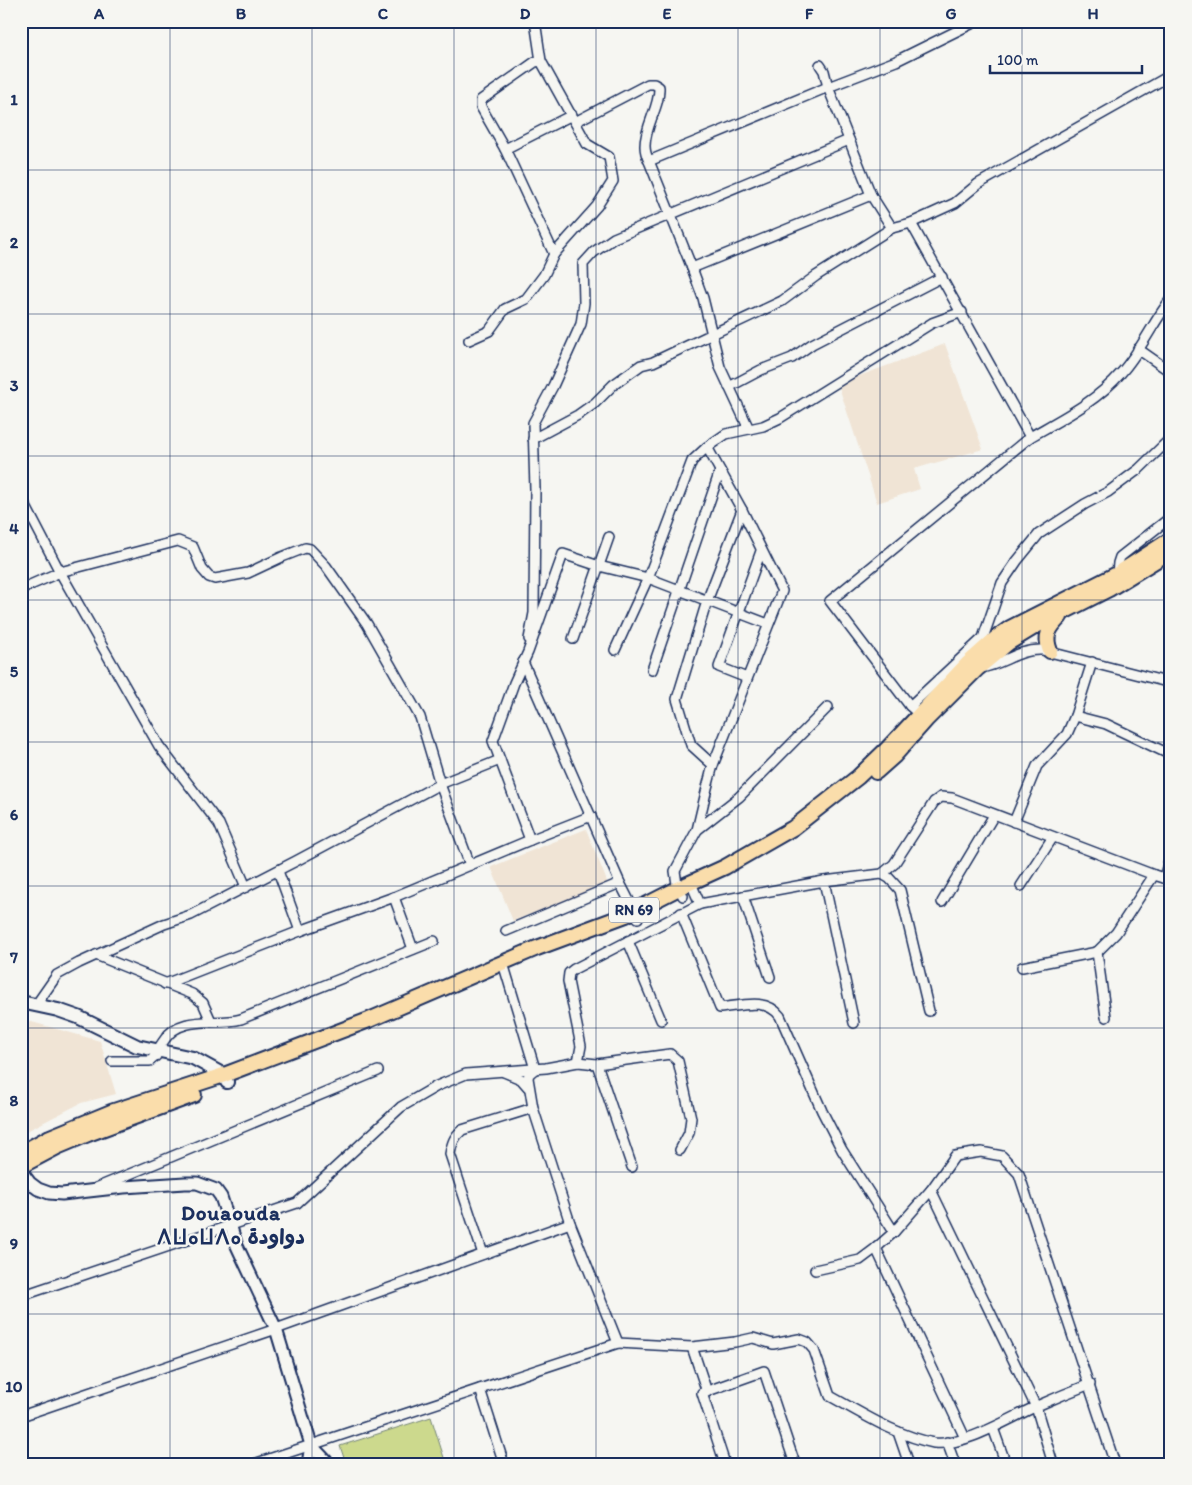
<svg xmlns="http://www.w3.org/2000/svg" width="1192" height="1485" font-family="Itim,'Playpen Sans Arabic','Noto Sans Tifinagh',sans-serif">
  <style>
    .built { fill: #f0e4d5 }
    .green { fill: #ccd98d; stroke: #748476 }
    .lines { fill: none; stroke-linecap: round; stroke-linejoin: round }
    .minor-casing { stroke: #1b2f5e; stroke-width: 12 }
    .tertiary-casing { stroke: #1b2f5e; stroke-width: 15 }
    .secondary-casing { stroke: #1b2f5e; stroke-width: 16 }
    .primary-casing { stroke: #1b2f5e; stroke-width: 18 }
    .minor { stroke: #f6f6f2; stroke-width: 9 }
    .tertiary { stroke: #f6f6f2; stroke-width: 11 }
    .secondary { stroke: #f6f6f2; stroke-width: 12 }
    .primary { stroke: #faddab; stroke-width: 14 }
    .grid { fill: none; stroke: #1b2f5e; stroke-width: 1; stroke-opacity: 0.55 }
    .labels { text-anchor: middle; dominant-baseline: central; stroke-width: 4.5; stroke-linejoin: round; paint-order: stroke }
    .shield { fill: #f6f6f2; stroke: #5d6b8a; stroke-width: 1 }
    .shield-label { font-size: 15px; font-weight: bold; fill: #1b2f5e }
    .district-label { font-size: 21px; font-weight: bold; letter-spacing: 1px; fill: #1b2f5e; stroke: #f6f6f2 }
    .neatline { fill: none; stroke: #1b2f5e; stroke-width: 2 }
    .grid-label { font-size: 16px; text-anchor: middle; font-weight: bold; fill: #1b2f5e }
  </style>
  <rect width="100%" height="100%" fill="#f6f6f2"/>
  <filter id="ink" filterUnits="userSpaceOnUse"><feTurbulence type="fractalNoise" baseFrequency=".02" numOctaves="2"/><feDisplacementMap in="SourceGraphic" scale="10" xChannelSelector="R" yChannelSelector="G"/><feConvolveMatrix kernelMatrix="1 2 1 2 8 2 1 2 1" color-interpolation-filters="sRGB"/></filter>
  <g filter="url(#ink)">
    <!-- built -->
    <g class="built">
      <polygon points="945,344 983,449 914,469 920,489 877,503 838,384"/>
      <polygon points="586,829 608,884 513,921 491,867"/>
      <polygon points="21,1019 100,1041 116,1094 81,1103 21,1134"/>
    </g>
    <!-- green -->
    <polygon class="green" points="431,1417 446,1464 346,1464 340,1446"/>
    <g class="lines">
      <defs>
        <g id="minor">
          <polyline points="541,61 535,62 481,100 481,107 505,149 554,254"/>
          <polyline points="820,65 824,71 828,87 871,195 892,228"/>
          <path d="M575,122l73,-38h6l5,3c1,20 -14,38 -14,59 0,5 2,11 4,15l43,107 11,30 17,69 29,62"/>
          <polyline points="505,149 572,115"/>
          <polyline points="649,161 828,87 896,61 977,21"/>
          <polyline points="911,223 1030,437 830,601 910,706 922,717"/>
          <polyline points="692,268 871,195"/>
          <polyline points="469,340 489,331 505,309 526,299 544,275 554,254 597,206 613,181 609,157 587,144 541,61 535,21"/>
          <polyline points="1138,349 1171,372"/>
          <polyline points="729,387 761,370 792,358 812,344 942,277"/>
          <path d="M1030,437c33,-19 66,-35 91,-64 20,-22 32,-51 50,-74"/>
          <polyline points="533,439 578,415 595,403 613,385 641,365 653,362 782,301 816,276 892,228 911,223 955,203 978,184 1171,75"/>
          <polyline points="21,497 60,572 159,746 219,824 246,887"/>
          <polyline points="1117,574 1118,563 1120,557 1171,517"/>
          <polyline points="21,589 60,572 178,541 193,547 202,569 209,577 215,579 248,573 282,557 305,548 310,549 326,566 367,624 420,717 440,784 500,760"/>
          <polyline points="529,639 534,613 535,489 533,423 553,386 581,324 584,303 583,264 594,252 614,238 849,140"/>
          <polyline points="573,639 609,537"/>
          <polyline points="615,650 648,578 692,461 707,447"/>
          <polyline points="523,662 620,883 638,918"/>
          <path d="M981,668c23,-4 37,-19 61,-18l129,33"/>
          <polyline points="652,670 720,471"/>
          <polyline points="747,678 719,667 761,551"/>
          <polyline points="910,706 983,638 1002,583 1017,561 1039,534 1085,504 1108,492 1139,469 1171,438"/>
          <polyline points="1075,716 1092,662"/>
          <polyline points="713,765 691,745 677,699 707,601 742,510"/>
          <polyline points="1014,822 1037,766 1067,734 1075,716 1106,724 1171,755"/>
          <polyline points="697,830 739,797 828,707"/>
          <polyline points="530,840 591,816"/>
          <polyline points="882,874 889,878 900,890 929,1011"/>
          <polyline points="1164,878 1171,853"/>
          <polyline points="824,881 854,1023"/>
          <polyline points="691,883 700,904"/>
          <polyline points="1021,886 1053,837"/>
          <polyline points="683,896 677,884 675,871 697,830 707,788 713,765 782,591 742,510 707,447 726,434 763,426 780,418 932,323 962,312"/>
          <polyline points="743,896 770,977"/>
          <polyline points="942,902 994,815"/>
          <path d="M681,913l39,95c21,-2 46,-11 60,8l42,95 20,39 52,82"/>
          <polyline points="300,931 394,897"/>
          <polyline points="506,931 620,883"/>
          <polyline points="628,941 661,1020"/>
          <polyline points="413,949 394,897 530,840 493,741 514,683 528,652 563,554 599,566 648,578 768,624"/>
          <polyline points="1097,952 1116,933 1154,875"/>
          <polyline points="96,955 192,994 203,1003 211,1021"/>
          <polyline points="1022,967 1097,952 1106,1017"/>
          <polyline points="165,984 300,931 278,871"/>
          <polyline points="36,1005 57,975 79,963 164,924 191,915 296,861 440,784 470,865"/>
          <path d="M112,1061h38l6,-5c1,-7 5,-11 9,-17 16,-25 52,-13 76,-20l193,-78"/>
          <polyline points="578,1062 581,1046 568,981 569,973 574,969 700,904 824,881 882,874 894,864 934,802 941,797 952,798 1154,875 1164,878 1171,878"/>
          <polyline points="597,1064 632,1167"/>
          <polyline points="504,1072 521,1079 528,1087"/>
          <polyline points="96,1188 378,1071"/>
          <polyline points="931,1190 1036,1407 1053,1464"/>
          <polyline points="876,1248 965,1438"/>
          <path d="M483,1254l-33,-100c2,-11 4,-17 12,-24l71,-22"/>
          <polyline points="815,1270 860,1260 876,1248 894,1232 931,1190 955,1156 981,1152 1002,1156 1019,1174 1115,1464"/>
          <polyline points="21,1296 297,1203 401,1107 437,1086 466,1074 546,1068 578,1062 597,1064 670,1054 678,1061 691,1118 689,1133 680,1150"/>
          <path d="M618,1343l74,4 43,-5 18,-4 20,6 26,-5 8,3 7,8 16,46c33,18 67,40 104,47 30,4 76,-25 103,-37 18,-8 35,-15 53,-22"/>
          <polyline points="692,1347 707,1392"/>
          <polyline points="480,1389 504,1464"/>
          <polyline points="21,1416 276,1329 570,1223"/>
          <polyline points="993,1428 1006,1464"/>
          <polyline points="898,1432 909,1464"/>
          <polyline points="947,1442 955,1464"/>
          <polyline points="254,1464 618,1343 570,1223 533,1108 528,1078 529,1074 535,1069 503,963"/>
          <polyline points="725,1464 702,1393 764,1371 795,1464"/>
        </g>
        <g id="tertiary">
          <polyline points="21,1171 30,1183 38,1189 49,1193 62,1194 124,1187 185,1183 197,1183 216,1190 221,1197 237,1246 276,1329 311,1445 329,1464"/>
          <polyline points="308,1464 311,1445"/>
        </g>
        <polyline id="secondary" points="21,1002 58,1010 78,1017 137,1046 193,1058 224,1075 227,1082"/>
        <g id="primary">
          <path d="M1050,651c-6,-15 -1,-23 10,-34"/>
          <polyline points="876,772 894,756 926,720 978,668 1008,643 1036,626 1109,589 1171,551"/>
          <polyline points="21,1153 50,1137 111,1112 224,1075 369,1020 537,948 626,915 679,888 725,867 793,828 858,777 887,749 967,664 996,638 1010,628 1117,574 1171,539"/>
          <polyline points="21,1166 57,1147 88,1134 194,1095"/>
        </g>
      </defs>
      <!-- minor casing -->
      <use href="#minor" class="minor-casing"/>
      <!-- tertiary casing -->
      <use href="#tertiary" class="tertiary-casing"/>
      <!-- secondary casing -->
      <use href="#secondary" class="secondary-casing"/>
      <!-- primary casing -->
      <use href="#primary" class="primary-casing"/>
      <!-- minor -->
      <use href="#minor" class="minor"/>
      <!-- tertiary -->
      <use href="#tertiary" class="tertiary"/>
      <!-- secondary -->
      <use href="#secondary" class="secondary"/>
      <!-- primary -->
      <use href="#primary" class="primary"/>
    </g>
  </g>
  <!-- grid -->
  <path class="grid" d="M170,21v1443M312,21v1443M454,21v1443M596,21v1443M738,21v1443M880,21v1443M1022,21v1443M21,170h1150M21,314h1150M21,456h1150M21,600h1150M21,742h1150M21,886h1150M21,1028h1150M21,1172h1150M21,1314h1150"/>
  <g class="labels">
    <!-- shield labels -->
    <rect class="shield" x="609" y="897.5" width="50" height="25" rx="4"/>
    <g class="shield-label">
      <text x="634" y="910">RN 69</text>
    </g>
    <!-- district labels -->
    <g class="district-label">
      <text x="231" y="1212">Douaouda<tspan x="231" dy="24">ⴷⵡⴰⵡⴷⴰ دواودة</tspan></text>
    </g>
  </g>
  <!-- margin -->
  <rect width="1192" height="1485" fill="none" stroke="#f6f6f2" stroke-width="55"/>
  <!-- scale -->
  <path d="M990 65v8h152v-8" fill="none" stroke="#1b2f5e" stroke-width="2.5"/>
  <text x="997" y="65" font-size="15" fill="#1b2f5e" stroke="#f6f6f2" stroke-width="4" paint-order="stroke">100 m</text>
  <rect x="28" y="28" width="1136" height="1430" class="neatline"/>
  <g class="grid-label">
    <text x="99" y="19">A</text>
    <text x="241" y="19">B</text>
    <text x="383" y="19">C</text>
    <text x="525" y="19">D</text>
    <text x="667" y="19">E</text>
    <text x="809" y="19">F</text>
    <text x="951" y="19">G</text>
    <text x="1093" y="19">H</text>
    <text x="14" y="105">1</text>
    <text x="14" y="248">2</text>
    <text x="14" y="391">3</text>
    <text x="14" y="534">4</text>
    <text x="14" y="677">5</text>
    <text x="14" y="820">6</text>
    <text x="14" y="963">7</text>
    <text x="14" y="1106">8</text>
    <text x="14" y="1249">9</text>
    <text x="14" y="1392">10</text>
  </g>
</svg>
